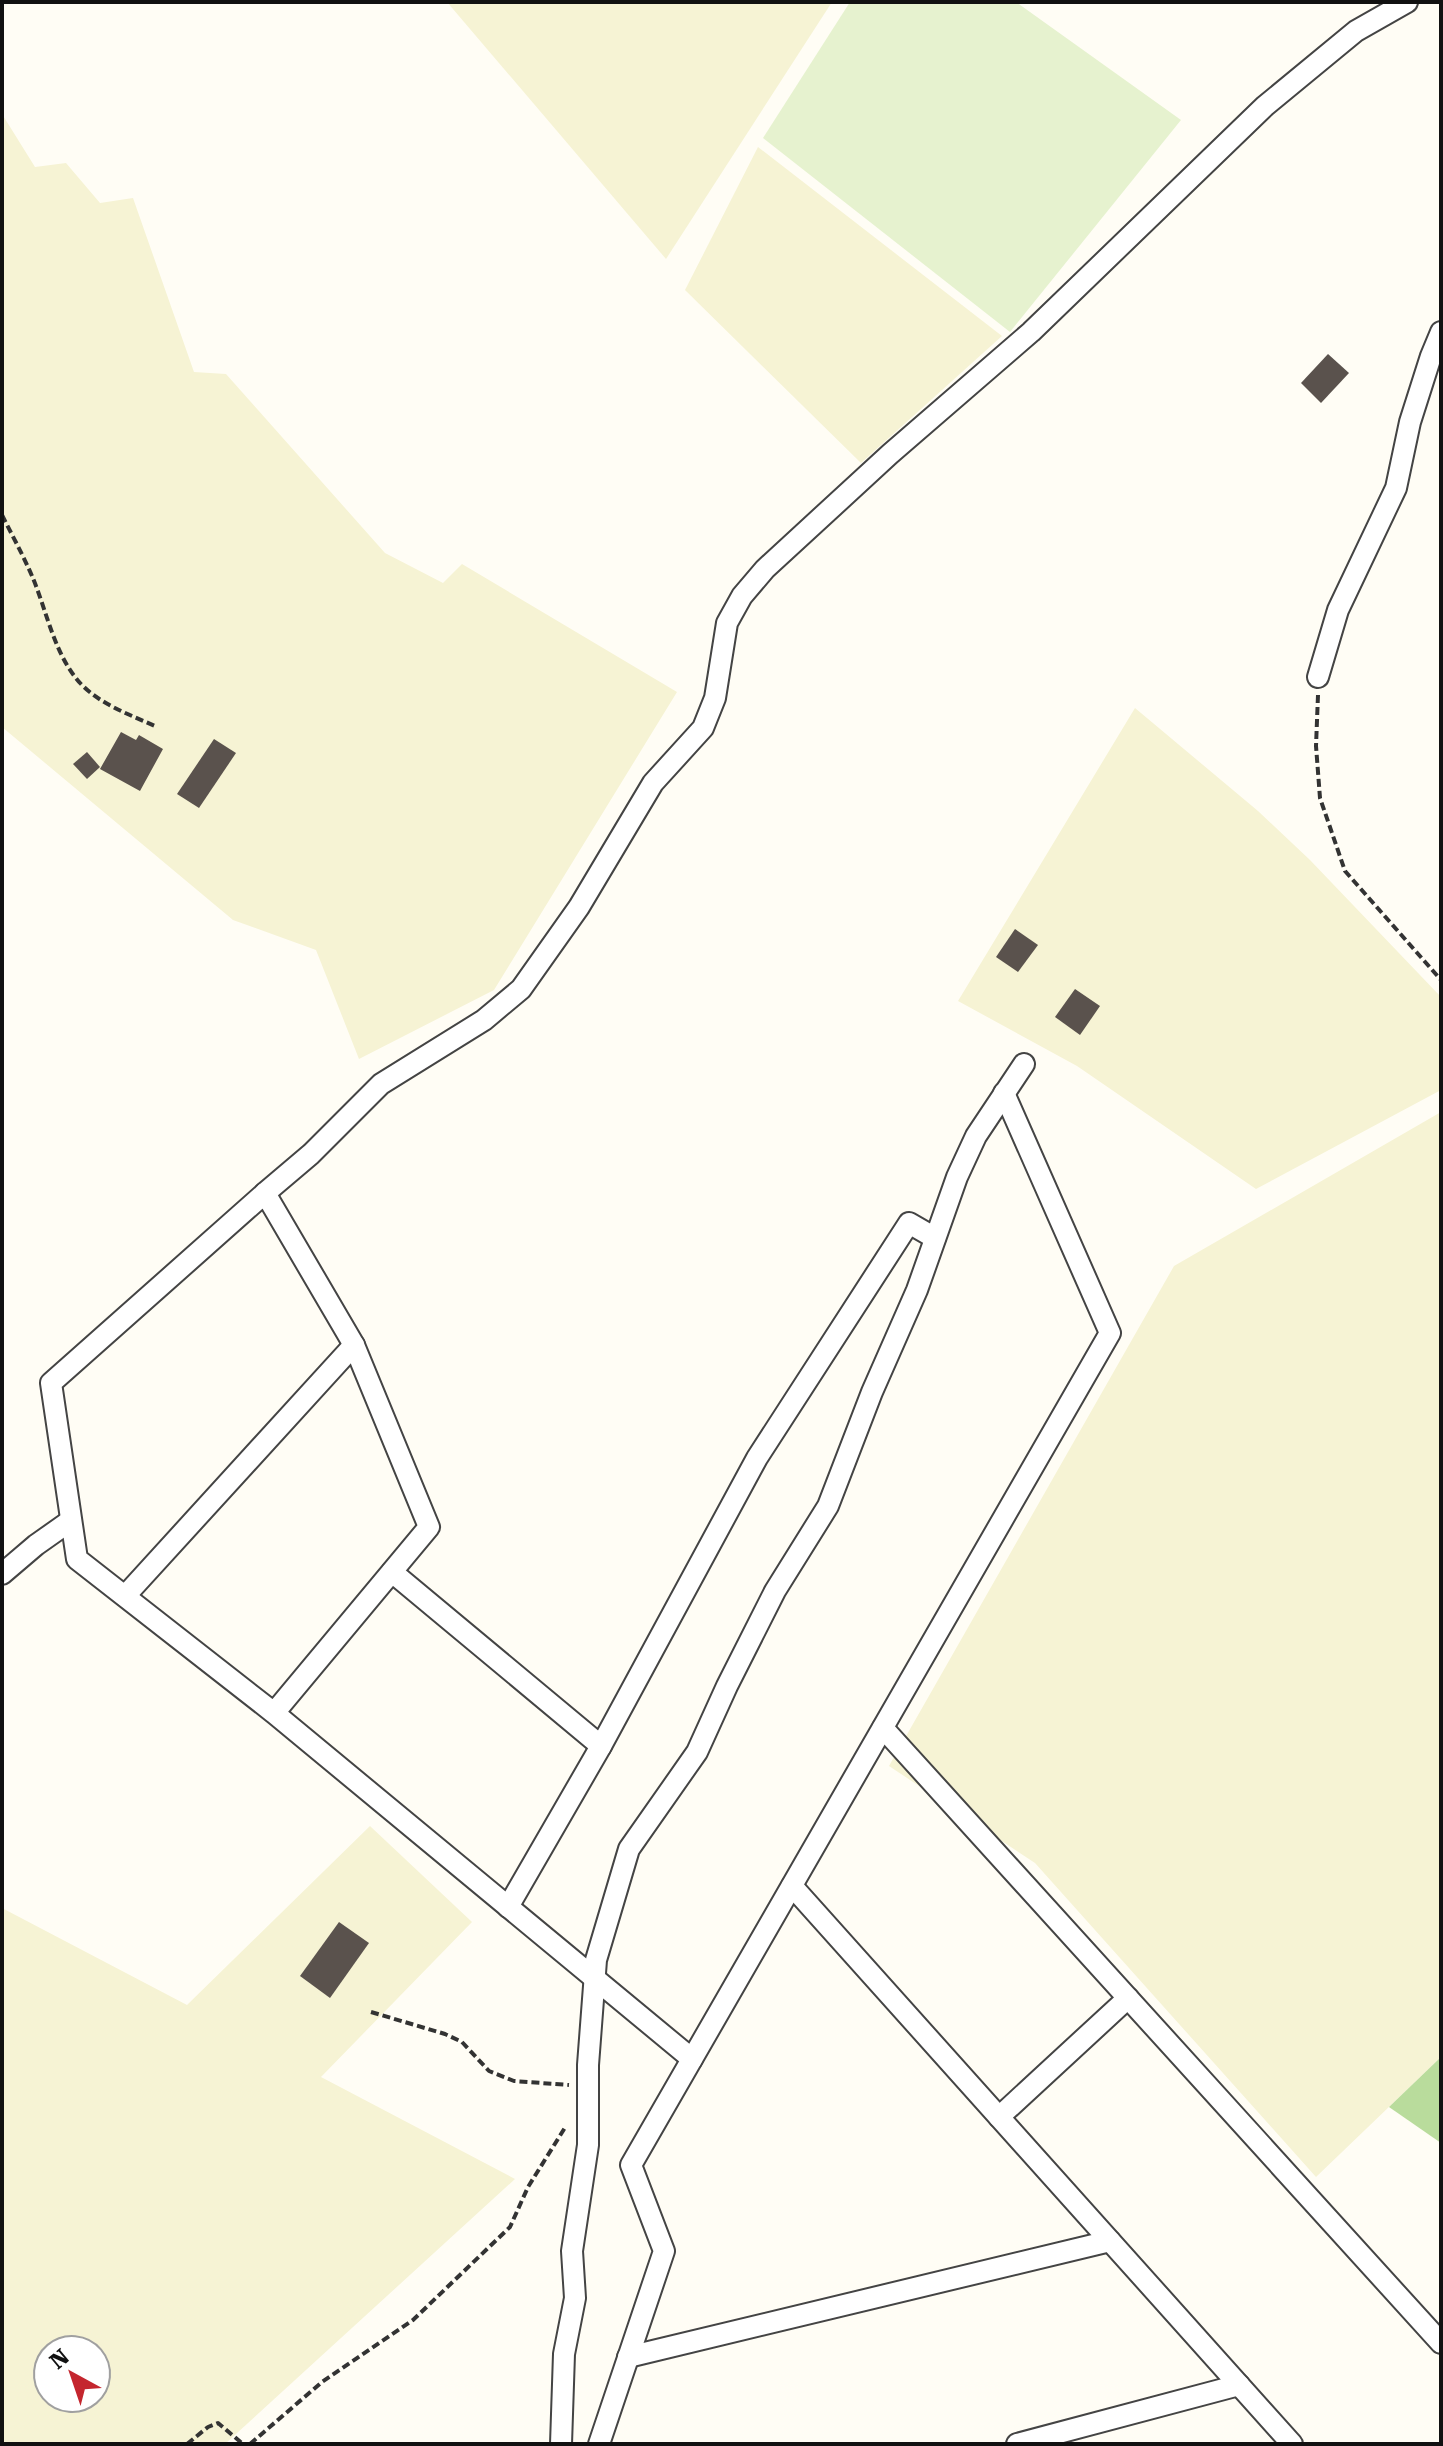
<svg xmlns="http://www.w3.org/2000/svg" width="1443" height="2446" font-family="'Roboto Serif',serif">
  <style>
    .farmland { fill: #f6f3d4; fill-rule: evenodd }
    .forest { fill: #b9dc9c }
    .pitch { fill: #e6f2cf }
    .building { fill: #5a524d }
    .lines { fill: none; stroke-linecap: round; stroke-linejoin: round }
    .minor-casing { stroke: #444; stroke-width: 24 }
    .path { stroke: #333; stroke-width: 4; stroke-dasharray: 8 4; stroke-linecap: butt }
    .minor { stroke: #fff; stroke-width: 20 }
  </style>
  <rect width="100%" height="100%" fill="#fffdf5"/>
  <!-- farmland -->
  <g class="farmland">
    <polygon points="447,2 832,2 666,259"/>
    <polygon points="2,114 35,167 66,163 100,203 133,198 194,372 226,374 385,553 443,583 462,564 677,692 494,990 359,1059 316,950 233,920 2,727"/>
    <polygon points="758,147 1002,336 861,463 685,290"/>
    <polygon points="1135,708 1258,811 1310,860 1441,997 1441,1090 1256,1189 1077,1066 958,1001"/>
    <polygon points="1441,1112 1441,2057 1316,2177 1035,1863 889,1766 1174,1266"/>
    <path d="M370,1826l102,96 -151,155 194,102 -290,265h-223v-536l185,97zM48,2350h48v48h-48z"/>
  </g>
  <!-- forest -->
  <polygon class="forest" points="1441,2057 1441,2143 1389,2107"/>
  <!-- pitch -->
  <polygon class="pitch" points="850,2 1016,2 1181,120 1010,332 763,138"/>
  <!-- building -->
  <g class="building">
    <polygon points="1328,354 1349,373 1321,403 1301,383"/>
    <polygon points="121,732 136,740 139,735 163,749 140,791 100,769"/>
    <polygon points="214,739 236,753 199,808 177,794"/>
    <polygon points="87,752 100,767 87,779 73,764"/>
    <polygon points="1015,929 1038,945 1018,972 996,957"/>
    <polygon points="1075,989 1100,1006 1080,1035 1055,1017"/>
    <polygon points="339,1922 369,1943 330,1998 300,1976"/>
  </g>
  <g class="lines">
    <defs>
      <g id="minor">
        <polyline points="1318,677 1338,610 1396,488 1410,422 1431,356 1441,332"/>
        <polyline points="265,1193 311,1154 381,1084 484,1020 521,989 579,907 653,783 703,728 715,698 727,623 742,596 765,569 890,454 1031,332 1265,106 1356,31 1407,2"/>
        <polyline points="392,1572 601,1746"/>
        <polyline points="2,1574 36,1545 70,1521"/>
        <polyline points="125,1596 354,1345"/>
        <polyline points="274,1713 429,1527 354,1345 265,1193 51,1383 77,1559 274,1713 692,2059"/>
        <polyline points="883,1728 1441,2343"/>
        <polyline points="792,1886 1292,2444"/>
        <polyline points="508,1907 601,1746 757,1458 909,1223 935,1238"/>
        <polyline points="999,2117 1128,1998"/>
        <polyline points="628,2357 1110,2241"/>
        <polyline points="561,2444 564,2354 575,2298 572,2251 588,2145 588,2065 596,1960 629,1849 697,1752 727,1686 775,1591 828,1506 872,1392 917,1290 957,1177 976,1136 1024,1064"/>
        <polyline points="599,2444 664,2251 631,2165 1110,1333 1004,1093"/>
        <polyline points="1017,2444 1239,2385"/>
      </g>
    </defs>
    <!-- minor casing -->
    <use href="#minor" class="minor-casing"/>
    <!-- path -->
    <g class="path">
      <path d="M2,515c10,20 21,40 30,61 15,35 22,79 49,108 20,21 50,31 76,43"/>
      <polyline points="1318,695 1316,746 1320,798 1345,871 1441,980"/>
      <polyline points="371,2012 445,2034 462,2042 489,2071 514,2081 569,2085"/>
      <polyline points="187,2444 208,2427 218,2423 243,2444"/>
      <polyline points="250,2444 322,2382 413,2320 510,2227 528,2187 566,2126"/>
    </g>
    <!-- minor -->
    <use href="#minor" class="minor"/>
  </g>
  <!-- border -->
  <rect width="1443" height="2446" fill="none" stroke="#111111" stroke-width="8"/>
  <!-- north arrow -->
  <g transform="translate(72 2374) rotate(320)"><circle r="38" fill="#ffffff" stroke="#a0a0a0" stroke-width="2"/>
  <path d="M0-6L14 30L0 20L-14 30Z" fill="#c4262e"/>
  <text y="-12" font-size="22" font-weight="bold" text-anchor="middle" fill="#111111">N</text>
  </g>
</svg>
